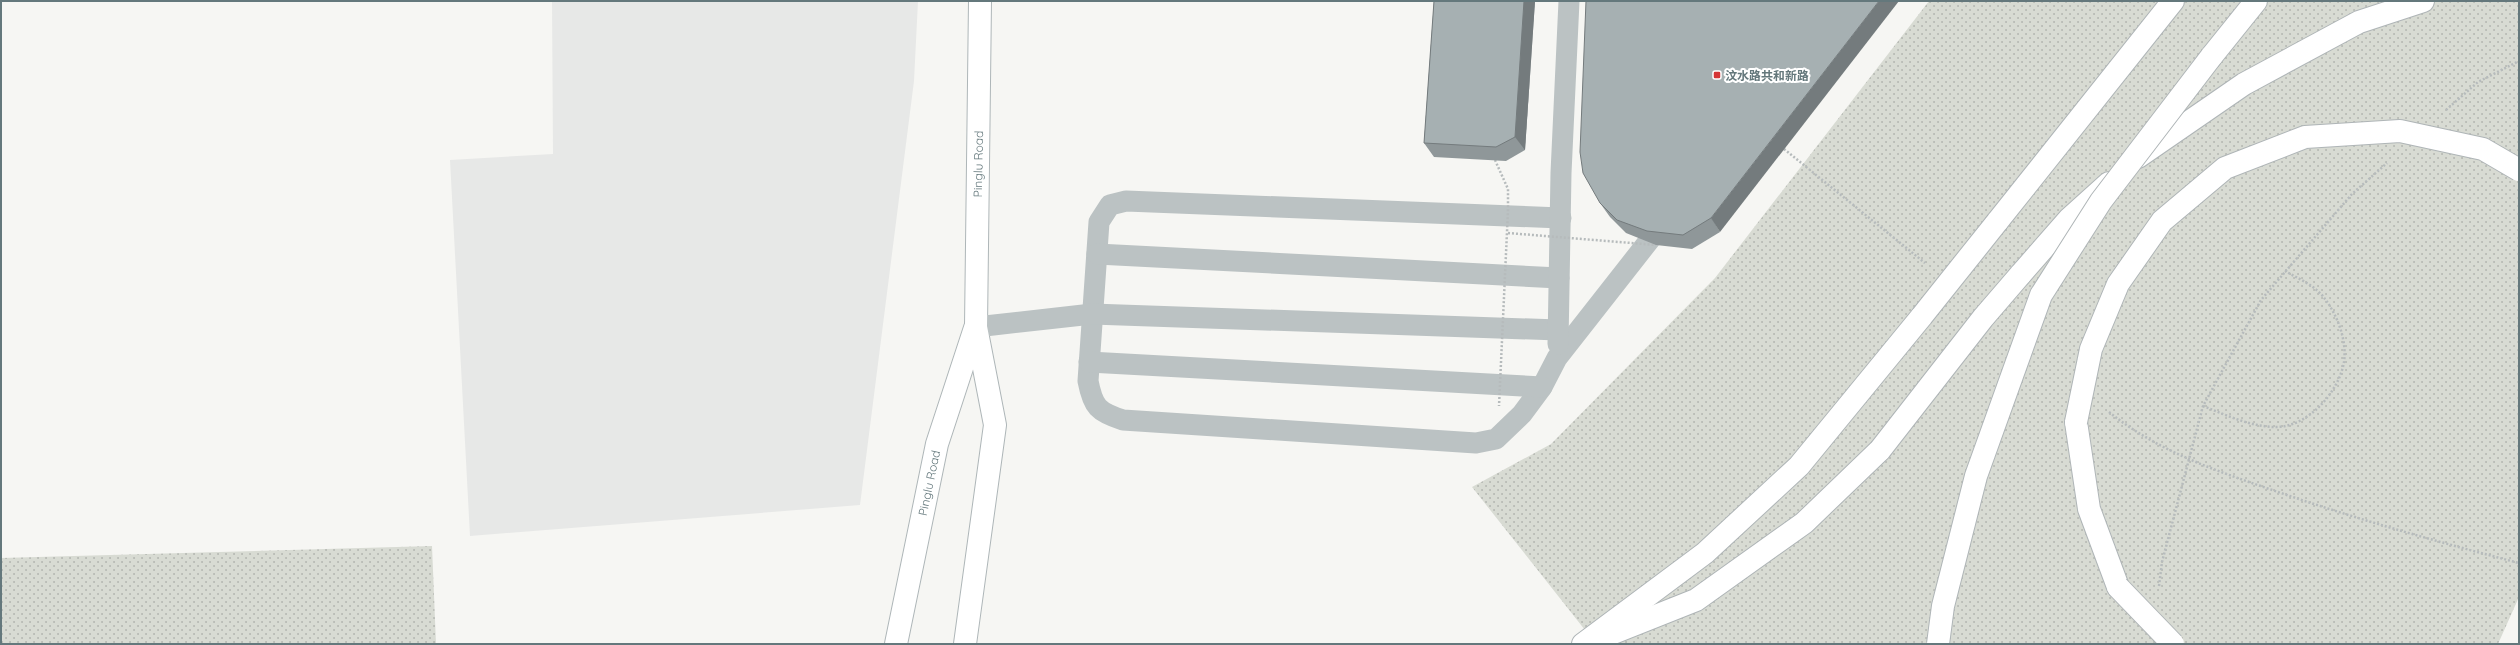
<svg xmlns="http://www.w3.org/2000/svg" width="2520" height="645" font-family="Quicksand,'Noto Sans SC',sans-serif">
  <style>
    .built { fill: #e7e8e7 }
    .grass { fill: url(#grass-dots) }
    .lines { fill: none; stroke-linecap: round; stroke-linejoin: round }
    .secondary-casing { stroke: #aeb6b8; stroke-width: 24 }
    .highway-casing { stroke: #afb5b7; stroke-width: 24 }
    .path { stroke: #b6bbbc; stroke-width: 2.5; stroke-dasharray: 2 2; stroke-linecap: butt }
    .lane { stroke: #bbc2c3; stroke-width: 21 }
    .secondary { stroke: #fff; stroke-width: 22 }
    .highway { stroke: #fff; stroke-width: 22 }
    .highway-bridge-casing { stroke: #afb5b7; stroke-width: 24; stroke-linecap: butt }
    .path-bridge { stroke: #b6bbbc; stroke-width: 2.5; stroke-dasharray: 2 2; stroke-linecap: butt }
    .highway-bridge { stroke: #fff; stroke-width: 22 }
    .wall { fill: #8f9799 }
    .shaded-wall { fill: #747b7d }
    .building { fill: #a6b0b2; stroke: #747b7d }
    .poi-dot { fill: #d53536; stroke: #fff; stroke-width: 1.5 }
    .labels { text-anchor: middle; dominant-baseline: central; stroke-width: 4; stroke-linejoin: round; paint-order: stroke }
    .poi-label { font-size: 12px; font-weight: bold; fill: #64787c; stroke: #fff; text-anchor: start }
    .street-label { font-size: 12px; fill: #64787c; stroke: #fff }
  </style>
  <defs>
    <pattern id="grass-dots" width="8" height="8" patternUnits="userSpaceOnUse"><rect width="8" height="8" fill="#d8dbd3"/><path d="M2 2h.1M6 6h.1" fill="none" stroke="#b3b6b0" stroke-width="1.8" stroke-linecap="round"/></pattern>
  </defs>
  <rect width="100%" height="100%" fill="#f6f6f3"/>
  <!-- built -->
  <polygon class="built" points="552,1 918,1 914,81 860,505 470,536 450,160 553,154"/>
  <!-- grass -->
  <g class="grass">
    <polygon points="1929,1 2519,1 2519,597 2498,644 1596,644 1472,487 1551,444 1715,278"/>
    <polygon points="432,546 436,644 1,644 1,558"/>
  </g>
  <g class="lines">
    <defs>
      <g id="secondary">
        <polyline points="896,644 937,444 975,328"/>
        <polyline points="965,644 995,425 976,327 980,1"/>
      </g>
      <g id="highway">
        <polyline points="2211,57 2256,1"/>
        <polyline points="2138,157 2244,84 2359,22 2423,1"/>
        <polyline points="1997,222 2173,1"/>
        <polyline points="2020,275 2069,219 2109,183"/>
        <polyline points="2076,422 2089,509 2118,587"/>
        <polyline points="1608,635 1696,600 1804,523 1880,450"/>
        <polyline points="1583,644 1705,553 1799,466 1922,316"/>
      </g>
    </defs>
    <!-- secondary casing -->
    <use href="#secondary" class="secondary-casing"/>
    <!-- highway casing -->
    <use href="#highway" class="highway-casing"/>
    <!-- path -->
    <g class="path">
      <polyline points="2446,110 2478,82 2519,61"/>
      <path d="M2203,406c23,9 48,21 73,21 32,0 63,-35 68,-65 3,-21 -6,-46 -19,-63 -9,-13 -26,-20 -40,-28"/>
      <polyline points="2159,586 2162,562 2203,406 2261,300 2352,194 2387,163"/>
    </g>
    <!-- lane -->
    <g class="lane">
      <path d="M1561,218l-435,-17 -16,4 -11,17 -11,159c5,26 10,31 35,39l353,23 20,-4 26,-25 20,-27 15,-29 109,-139"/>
      <polyline points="1097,254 1559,278"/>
      <polyline points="976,327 1092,314 1558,330"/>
      <polyline points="1558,344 1561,173 1569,1"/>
      <polyline points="1089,362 1542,387"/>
    </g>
    <!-- secondary -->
    <use href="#secondary" class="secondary"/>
    <!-- highway -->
    <use href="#highway" class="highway"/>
    <defs>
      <g id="highway-bridge">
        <polyline points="1922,316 1997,222"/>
        <polyline points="2076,422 2091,349 2118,284 2162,221 2225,168 2305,137 2400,131 2483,149 2519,170"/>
        <polyline points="1880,450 1983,318 2020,275"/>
        <polyline points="2118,587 2173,644"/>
        <polyline points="1938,644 1943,606 1976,476 2041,295 2101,201 2211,57"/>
      </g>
    </defs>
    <!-- highway-bridge casing -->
    <use href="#highway-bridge" class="highway-bridge-casing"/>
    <!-- path-bridge -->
    <g class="path-bridge">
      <polyline points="1784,149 1925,263"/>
      <polyline points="1495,160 1508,189 1508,210 1499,406"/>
      <polyline points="1508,233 1656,245"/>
      <path d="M2109,412c51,41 111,60 172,81 79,27 157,49 238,70"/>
    </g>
    <!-- highway-bridge -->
    <use href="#highway-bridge" class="highway-bridge"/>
  </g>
  <!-- wall -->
  <g class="wall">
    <polygon points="1434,1 1535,1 1525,150 1506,161 1434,157 1424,143"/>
    <polygon points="1586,1 1720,232 1692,249 1656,245 1626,233 1610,217 1600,203"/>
  </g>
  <!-- shaded-wall -->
  <g class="shaded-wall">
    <polygon points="1524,1 1535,1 1525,150 1515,137"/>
    <polygon points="1879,1 1899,1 1720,232 1711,218"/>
  </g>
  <!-- building -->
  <g class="building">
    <polygon points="1434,1 1524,1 1515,137 1496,147 1424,143"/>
    <polygon points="1586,1 1879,1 1711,218 1683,235 1647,231 1617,220 1600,203 1583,173 1580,152"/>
  </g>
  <!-- markers -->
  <rect class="poi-dot" x="1713" y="71" width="8" height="8" rx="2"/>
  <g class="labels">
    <!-- poi labels -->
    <g class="poi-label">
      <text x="1725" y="75">汶水路共和新路</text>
    </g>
    <!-- street labels -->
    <g class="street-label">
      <text transform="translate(978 164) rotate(-89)">Pinglu Road</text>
      <text transform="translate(929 483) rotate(-78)">Pinglu Road</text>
    </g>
  </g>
  <!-- border -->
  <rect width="2520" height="645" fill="none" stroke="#64787c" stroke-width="4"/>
</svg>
